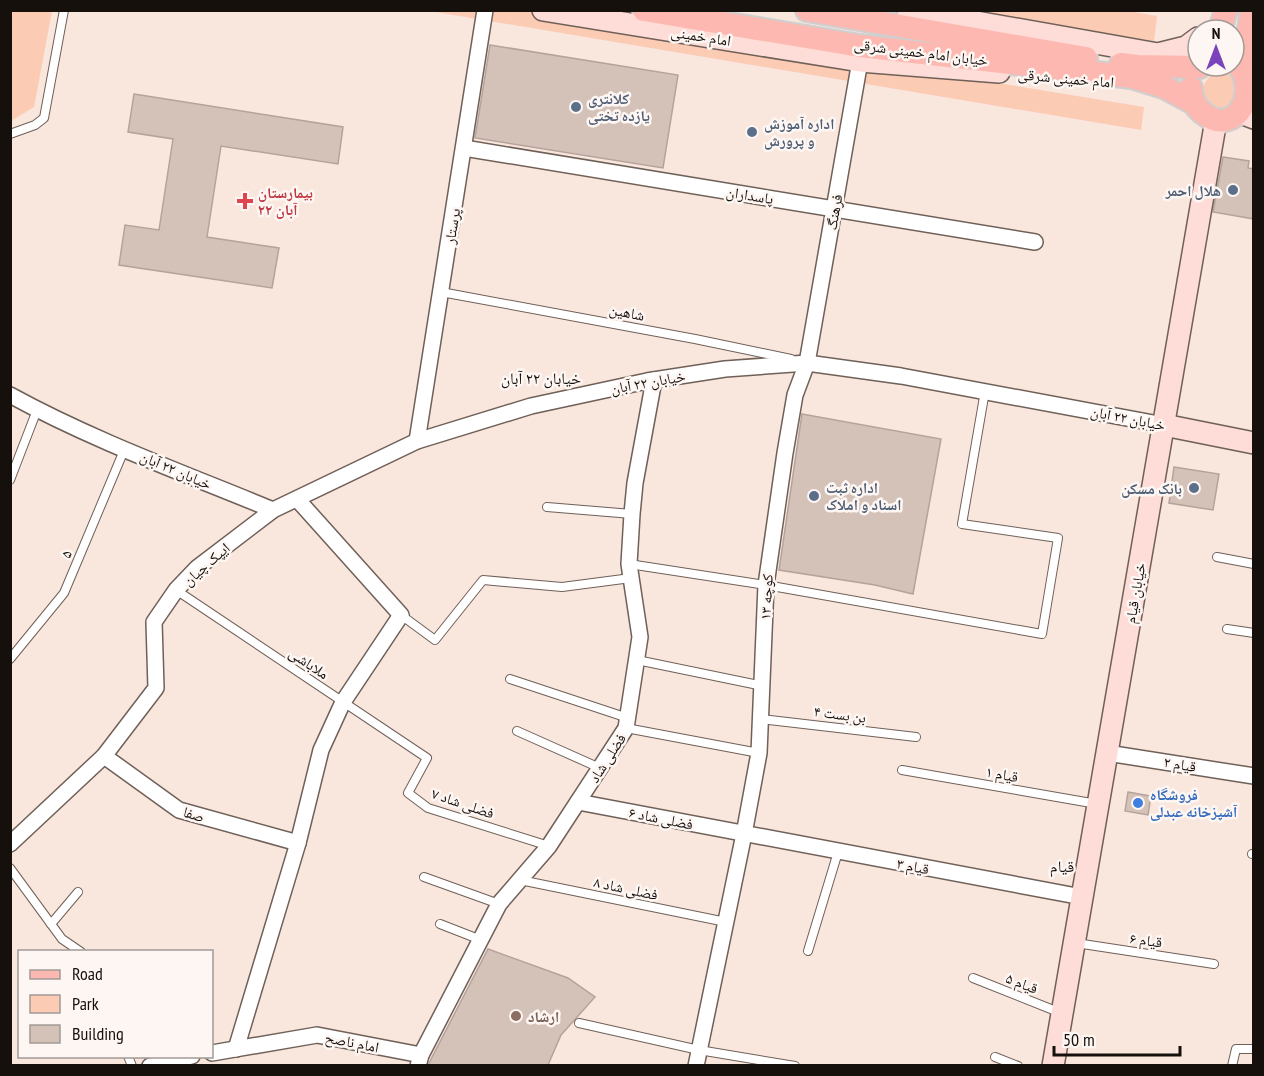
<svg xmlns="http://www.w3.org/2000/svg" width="1264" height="1076" font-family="'PT Sans Narrow','Noto Naskh Arabic',sans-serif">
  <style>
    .green { fill: #fccbb3 }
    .building { fill: #d4c2b9; stroke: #b5a39b; stroke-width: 1.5 }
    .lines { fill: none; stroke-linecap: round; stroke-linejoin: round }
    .service-casing { stroke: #6f6058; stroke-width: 10 }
    .minor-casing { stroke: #6f6058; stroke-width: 18 }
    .secondary-casing { stroke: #6f6058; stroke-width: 24 }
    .primary-casing { stroke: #d0cfcf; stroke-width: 26 }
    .service { stroke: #fff; stroke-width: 8 }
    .minor { stroke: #fff; stroke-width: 15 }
    .secondary { stroke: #fedcd8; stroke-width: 21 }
    .primary { stroke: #fdb8b1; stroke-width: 22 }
    .service-dot { fill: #5c6f8a; stroke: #fdf6f2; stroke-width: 2 }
    .health-dot { fill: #e0444e; stroke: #fdf6f2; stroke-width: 2 }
    .shop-dot { fill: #3f7fe0; stroke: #fdf6f2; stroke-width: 2 }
    .education-dot { fill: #8d6e63; stroke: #fdf6f2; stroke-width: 2 }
    .labels { text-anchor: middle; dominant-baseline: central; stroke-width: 5; stroke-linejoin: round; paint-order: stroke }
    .street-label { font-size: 15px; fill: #16100d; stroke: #fdf6f2 }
    .service-label { font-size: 15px; font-weight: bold; fill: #4e5e75; stroke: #fdf6f2; text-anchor: start }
    .health-label { font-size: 15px; font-weight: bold; fill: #be3a42; stroke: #fdf6f2; text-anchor: start }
    .shop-label { font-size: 15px; font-weight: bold; fill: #366cbe; stroke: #fdf6f2; text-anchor: start }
    .education-label { font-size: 15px; font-weight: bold; fill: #785e54; stroke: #fdf6f2; text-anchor: start }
    .neighbourhood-label { font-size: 16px; fill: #16100d; stroke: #fdf6f2 }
  </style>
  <rect width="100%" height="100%" fill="#f9e6dd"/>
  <!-- green -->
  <g class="green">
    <polygon points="11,10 52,11 34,107 11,121"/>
    <polygon points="1124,10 1157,16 1154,41 964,11"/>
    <polygon points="430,11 558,11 1144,107 1141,130"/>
    <path d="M1220,71h7l11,7v24l-17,8c-4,-2 -10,-4 -13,-7 -12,-13 -1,-28 12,-32z"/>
  </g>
  <!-- building -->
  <g class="building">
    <polygon points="490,45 678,75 663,168 475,138"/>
    <polygon points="134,94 343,127 338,164 221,146 207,237 279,248 272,288 119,265 125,225 159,230 173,139 128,132"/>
    <polygon points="1223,157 1249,161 1248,168 1254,169 1254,219 1213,212"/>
    <polygon points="802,414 941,439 913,594 875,585 779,570"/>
    <polygon points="1174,467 1219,474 1213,510 1169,503"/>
    <polygon points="1128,792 1151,796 1148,815 1125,811"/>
    <polygon points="488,949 568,978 595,997 561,1035 548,1065 428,1065"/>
  </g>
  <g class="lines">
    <defs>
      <g id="service">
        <polyline points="10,134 35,125 44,118 64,10"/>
        <polyline points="441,292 695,339 791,359"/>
        <polyline points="10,480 37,410"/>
        <polyline points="547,507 632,514"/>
        <polyline points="1217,557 1254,564"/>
        <polyline points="629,564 766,585 1042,634 1058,538 962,524 985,391"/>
        <polyline points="176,590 427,758 408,793 428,808 549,846"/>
        <polyline points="401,615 435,640 483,580 562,587 631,578"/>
        <polyline points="1227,629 1254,633"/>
        <polyline points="10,659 64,593 125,448"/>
        <polyline points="637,660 763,686"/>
        <polyline points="510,679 628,718"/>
        <polyline points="761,719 916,737"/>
        <polyline points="626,728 759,753"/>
        <polyline points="517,731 600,768"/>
        <polyline points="902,770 1097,804"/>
        <polyline points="1252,854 1254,854"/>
        <polyline points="10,868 62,939 81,952"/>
        <polyline points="424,877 499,904"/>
        <polyline points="520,880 726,922"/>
        <polyline points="51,924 78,892"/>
        <polyline points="440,924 481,940"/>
        <polyline points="1076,943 1214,964"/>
        <polyline points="808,951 838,852"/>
        <polyline points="973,978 1061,1013"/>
        <polyline points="579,1023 699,1050 795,1066"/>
        <polyline points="128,1056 132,1066"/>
        <polyline points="995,1057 1018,1066"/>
        <polyline points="1232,1066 1236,1049 1254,1049"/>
      </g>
      <g id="minor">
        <polyline points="464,148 1035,242"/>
        <path d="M10,395c84,46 176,79 263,115"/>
        <polyline points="417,441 485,10"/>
        <polyline points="1107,753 1254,776"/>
        <polyline points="104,756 179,810 298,843"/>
        <polyline points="578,802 1082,897"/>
        <polyline points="10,844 104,756 156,688 154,622 176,590 197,568 273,510 417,441 531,406 647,381 725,369 807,363 901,376 1164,425"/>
        <polyline points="236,1049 298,843 321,750 343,702 401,615 297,499"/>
        <polyline points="212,1053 317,1035 421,1055"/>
        <polyline points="150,1066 192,1056"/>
        <polyline points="418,1066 421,1055 499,904 549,846 626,728 640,637 629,564 632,514 635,483 654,380"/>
        <polyline points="696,1066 744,834 759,753 766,585 785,453 795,395 807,363 860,61"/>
      </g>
      <g id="secondary">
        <polyline points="543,10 860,61 999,72"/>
        <polyline points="908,10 1158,54 1186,47 1198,38"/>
        <polyline points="1241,113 1254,118"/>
        <polyline points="1164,425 1254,443"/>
        <polyline points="1053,1066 1216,120"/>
      </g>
      <g id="primary">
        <polyline points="644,10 860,46 1132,77 1164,87 1194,103"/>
        <polyline points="807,10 1086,58"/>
        <polyline points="1220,30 1226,10"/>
        <polyline points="1121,64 1137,66 1200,67"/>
        <polyline points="1243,66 1252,10"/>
        <path d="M1191,88c0,10 4,19 12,25 33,27 61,-26 31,-52"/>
      </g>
    </defs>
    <!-- service casing -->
    <use href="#service" class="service-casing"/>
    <!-- minor casing -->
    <use href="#minor" class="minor-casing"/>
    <!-- secondary casing -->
    <use href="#secondary" class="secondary-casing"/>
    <!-- primary casing -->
    <use href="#primary" class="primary-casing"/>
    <!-- service -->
    <use href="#service" class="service"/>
    <!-- minor -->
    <use href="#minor" class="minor"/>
    <!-- secondary -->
    <use href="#secondary" class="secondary"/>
    <!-- primary -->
    <use href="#primary" class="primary"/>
  </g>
  <!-- markers -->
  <g class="service-dot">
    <circle cx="576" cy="107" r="6"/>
    <circle cx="752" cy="132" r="6"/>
    <circle cx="1233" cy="190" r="6"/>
    <circle cx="1194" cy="488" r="6"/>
    <circle cx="814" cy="496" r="6"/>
  </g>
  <path class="health-dot" d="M242 192h6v6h6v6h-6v6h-6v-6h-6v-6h6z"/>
  <circle class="shop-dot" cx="1138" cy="803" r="6"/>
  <circle class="education-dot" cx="516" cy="1016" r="6"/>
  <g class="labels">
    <!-- street labels -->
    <g class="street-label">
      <text transform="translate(701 36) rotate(9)">امام خمینی</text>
      <text transform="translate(921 52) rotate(7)">خیابان امام خمینی شرقی</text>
      <text transform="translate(1066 78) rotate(5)">امام خمینی شرقی</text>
      <text transform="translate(750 195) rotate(9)">پاسداران</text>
      <text transform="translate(834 212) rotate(-80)">فرهنگ</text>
      <text transform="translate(452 226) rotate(-81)">پرستار</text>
      <text transform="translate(627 312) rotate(11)">شاهین</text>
      <text transform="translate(648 382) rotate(-10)">خیابان ۲۲ آبان</text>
      <text transform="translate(1128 418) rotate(11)">خیابان ۲۲ آبان</text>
      <text transform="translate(176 470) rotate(23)">خیابان ۲۲ آبان</text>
      <text transform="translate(66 554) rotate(-67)">۵</text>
      <text transform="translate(206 564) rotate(-41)">ایپک چیان</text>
      <text transform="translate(1135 593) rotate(-80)">خیابان قیام</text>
      <text transform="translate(766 597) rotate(-87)">کوچه ۱۳</text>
      <text transform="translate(309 663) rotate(34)">ملاباشی</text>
      <text transform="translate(840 714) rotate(7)">بن بست ۴</text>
      <text transform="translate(607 758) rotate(-57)">فضلی شاد</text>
      <text transform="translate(1180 764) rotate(9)">قیام ۲</text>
      <text transform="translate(1002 774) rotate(10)">قیام ۱</text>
      <text transform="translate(463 803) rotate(19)">فضلی شاد ۷</text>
      <text transform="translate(194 814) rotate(17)">صفا</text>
      <text transform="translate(661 818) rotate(11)">فضلی شاد ۶</text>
      <text transform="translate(913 866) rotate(11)">قیام ۳</text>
      <text transform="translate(626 888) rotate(12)">فضلی شاد ۸</text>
      <text transform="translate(1146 940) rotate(8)">قیام ۶</text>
      <text transform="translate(1022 983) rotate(21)">قیام ۵</text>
      <text transform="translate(352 1042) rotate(11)">امام ناصح</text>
    </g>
    <!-- service labels -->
    <g class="service-label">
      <text x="588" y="98">کلانتری<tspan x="588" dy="17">یازده تختی</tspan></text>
      <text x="764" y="123">اداره آموزش<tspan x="764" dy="17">و پرورش</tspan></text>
      <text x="1221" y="190" text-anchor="end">هلال احمر</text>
      <text x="826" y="487">اداره ثبت<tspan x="826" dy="17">اسناد و املاک</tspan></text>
      <text x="1182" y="488" text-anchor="end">بانک مسکن</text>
    </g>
    <!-- health labels -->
    <g class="health-label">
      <text x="258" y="192">بیمارستان<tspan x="258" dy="17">۲۲ آبان</tspan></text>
    </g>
    <!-- shop labels -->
    <g class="shop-label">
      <text x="1150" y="794">فروشگاه<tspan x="1150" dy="17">آشپزخانه عبدلی</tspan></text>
    </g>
    <!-- education labels -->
    <g class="education-label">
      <text x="528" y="1016">ارشاد</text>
    </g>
    <!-- neighbourhood labels -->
    <g class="neighbourhood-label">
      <text x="541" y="378">خیابان ۲۲ آبان</text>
      <text x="1062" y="866">قیام</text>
    </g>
  </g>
  <!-- border -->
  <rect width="1264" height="1076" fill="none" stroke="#16100d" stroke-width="24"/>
  <!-- legend -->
  <rect x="18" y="950" width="195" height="108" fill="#fdf6f2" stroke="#a19a96" stroke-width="1.5"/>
  <rect x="30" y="970" width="30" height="9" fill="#fdb8b1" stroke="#a19a96" stroke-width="1.5"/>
  <text x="72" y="980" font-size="18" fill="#16100d">Road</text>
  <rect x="30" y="995" width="30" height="18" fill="#fccbb3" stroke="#a19a96" stroke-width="1.5"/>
  <text x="72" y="1010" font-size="18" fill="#16100d">Park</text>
  <rect x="30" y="1025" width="30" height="18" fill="#d4c2b9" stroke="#a19a96" stroke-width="1.5"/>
  <text x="72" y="1040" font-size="18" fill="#16100d">Building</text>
  <!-- north arrow -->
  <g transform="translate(1216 48)"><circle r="28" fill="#fdf6f2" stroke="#a19a96" stroke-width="1.5"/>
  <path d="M0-4.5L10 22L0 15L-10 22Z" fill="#7b43ba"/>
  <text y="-9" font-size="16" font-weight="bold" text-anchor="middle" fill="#16100d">N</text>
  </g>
  <!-- scale -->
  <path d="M1054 1046v9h126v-9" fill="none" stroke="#16100d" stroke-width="3"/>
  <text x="1063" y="1046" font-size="18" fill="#16100d" stroke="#fdf6f2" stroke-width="4.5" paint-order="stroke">50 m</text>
</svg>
